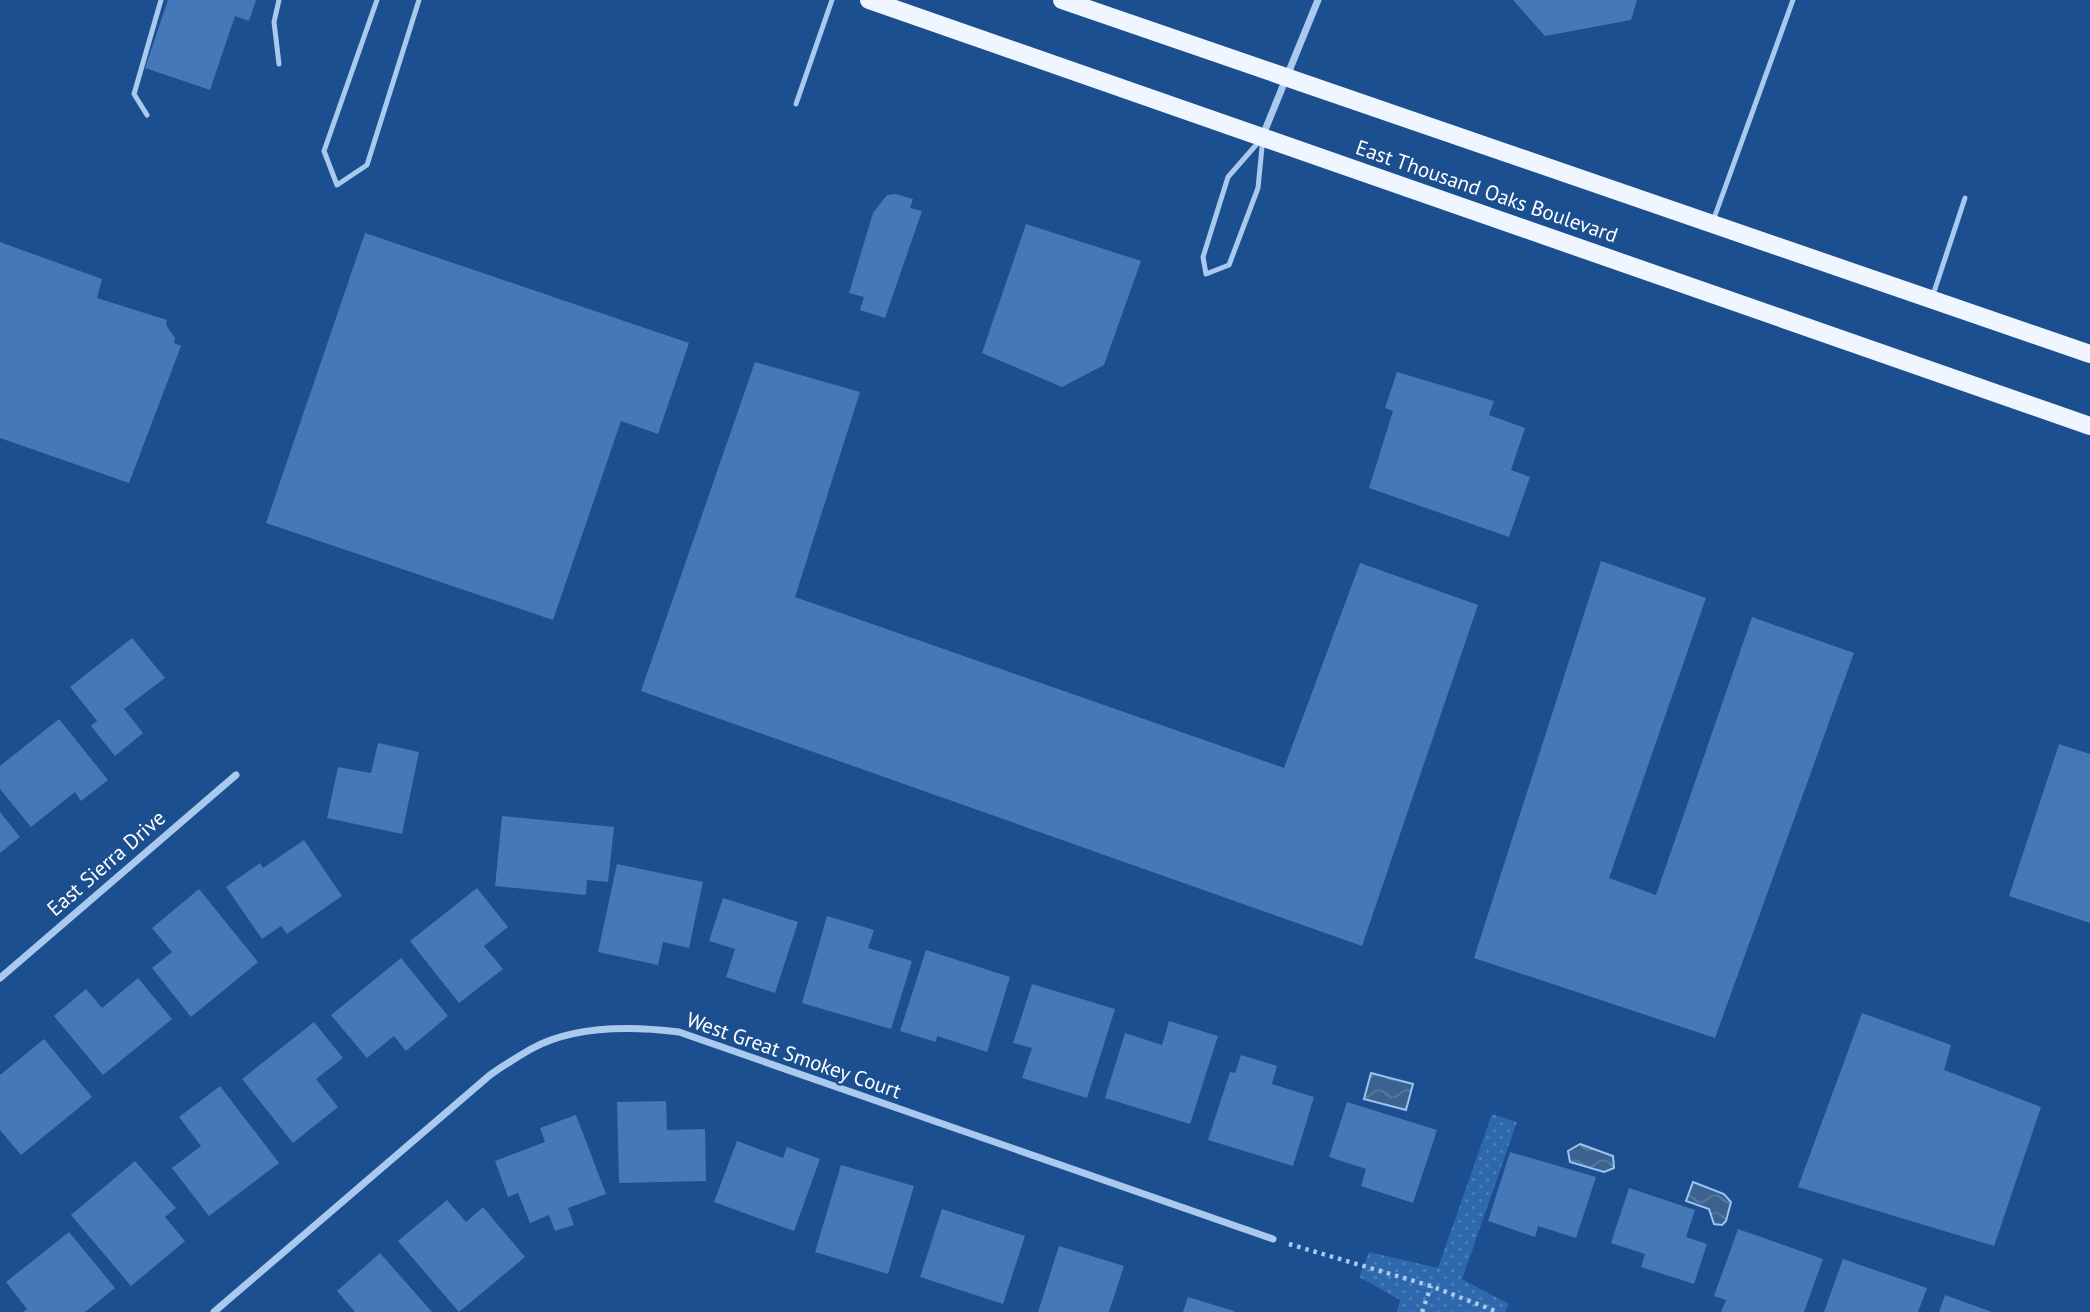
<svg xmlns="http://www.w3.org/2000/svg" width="2090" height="1312" font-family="'PT Sans',sans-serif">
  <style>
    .grass { fill: url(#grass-dots) }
    .water { fill: url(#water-waves); stroke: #9cc4f0; stroke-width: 2 }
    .building { fill: #4478b7 }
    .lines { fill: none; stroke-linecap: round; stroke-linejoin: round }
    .path { stroke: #a9c9ee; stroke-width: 4.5; stroke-dasharray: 3.5 5; stroke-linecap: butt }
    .service { stroke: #a9c9ee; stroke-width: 5 }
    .minor { stroke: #a9c9ee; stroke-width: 7 }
    .primary { stroke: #f0f6ff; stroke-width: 18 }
    .labels { text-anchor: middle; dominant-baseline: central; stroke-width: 5; stroke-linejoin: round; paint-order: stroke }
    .street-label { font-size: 21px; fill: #fff; stroke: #1b4f8f }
  </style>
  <defs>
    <pattern id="grass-dots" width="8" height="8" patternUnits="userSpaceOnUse" patternTransform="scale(1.75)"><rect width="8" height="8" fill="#2e69ad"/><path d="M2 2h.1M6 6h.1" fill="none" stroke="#4d80b9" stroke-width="1.8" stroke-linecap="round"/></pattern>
    <pattern id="water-waves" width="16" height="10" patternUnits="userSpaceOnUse" patternTransform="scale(1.75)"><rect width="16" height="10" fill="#3c6290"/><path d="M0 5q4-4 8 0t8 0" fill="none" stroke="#597aa1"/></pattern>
  </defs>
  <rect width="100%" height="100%" fill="#1b4f8f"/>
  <!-- grass -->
  <polygon class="grass" points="1492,1114 1517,1122 1462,1279 1509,1304 1505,1312 1397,1312 1400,1300 1359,1277 1369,1252 1438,1268"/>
  <!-- water -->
  <g class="water">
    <polygon points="1371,1073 1413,1084 1406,1110 1364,1099"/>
    <polygon points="1580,1144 1613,1156 1614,1168 1604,1172 1570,1162 1568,1151"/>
    <polygon points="1693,1182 1724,1194 1731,1202 1726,1221 1722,1225 1714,1224 1709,1209 1686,1201"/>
  </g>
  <!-- building -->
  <g class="building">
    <polygon points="168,0 256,0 249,21 235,16 210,90 145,68"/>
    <polygon points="1513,0 1637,0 1631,20 1545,36"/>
    <polygon points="896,194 913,199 910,208 922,211 885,318 860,310 864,297 849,293 873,213 887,195"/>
    <polygon points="1026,224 1141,261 1104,365 1062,387 982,353"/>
    <polygon points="365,233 689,343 658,434 621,421 553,620 266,523"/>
    <polygon points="0,242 102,279 97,298 167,320 166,325 175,338 174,343 181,346 129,483 0,438"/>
    <polygon points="755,362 860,392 795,597 1284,768 1360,563 1478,605 1362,946 641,691"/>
    <polygon points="1397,372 1494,401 1489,415 1525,428 1511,470 1530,477 1509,537 1369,488 1393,411 1385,408"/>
    <polygon points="1601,561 1706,598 1609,878 1656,895 1752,617 1854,653 1715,1038 1474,958"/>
    <polygon points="132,638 165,678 124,709 143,733 115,756 91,726 97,721 70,687"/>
    <polygon points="59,719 108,780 81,801 75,792 31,827 0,789 0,766"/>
    <polygon points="378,743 419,752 402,834 327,818 338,767 371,773"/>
    <polygon points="2059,744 2090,754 2090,923 2009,896"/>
    <polygon points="0,812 20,837 0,853"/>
    <polygon points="502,816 614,827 608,882 587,880 586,895 495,886"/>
    <polygon points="304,840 342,896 287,934 281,926 262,939 226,887 260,863 263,868"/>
    <polygon points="617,864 703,882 689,948 663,942 658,965 598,952"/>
    <polygon points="477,888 508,927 484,946 503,969 459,1003 410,941"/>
    <polygon points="199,889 258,962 191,1017 152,968 172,952 152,928"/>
    <polygon points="723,898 798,922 775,993 726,977 735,949 709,941"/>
    <polygon points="827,916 874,930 868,948 912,961 891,1029 802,1003"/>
    <polygon points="926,950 1010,977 987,1052 937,1036 936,1042 900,1031"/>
    <polygon points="401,958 448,1016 406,1051 394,1036 367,1058 331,1015"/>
    <polygon points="138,978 172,1019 103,1075 54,1016 86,989 102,1008"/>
    <polygon points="1032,984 1115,1009 1087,1098 1022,1078 1032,1048 1013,1043"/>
    <polygon points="1862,1013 1951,1045 1944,1070 2041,1107 1994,1246 1798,1187"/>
    <polygon points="1169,1021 1218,1036 1190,1124 1105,1098 1125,1033 1162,1045"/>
    <polygon points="314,1022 343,1058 316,1079 338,1107 293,1143 242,1079"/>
    <polygon points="44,1039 92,1097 21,1155 0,1130 0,1075"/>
    <polygon points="1241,1055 1277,1066 1272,1084 1314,1097 1293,1166 1208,1140 1230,1072 1235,1073"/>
    <polygon points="220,1086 279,1163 209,1216 172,1168 201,1146 179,1117"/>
    <polygon points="666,1101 667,1130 705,1129 706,1181 619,1183 617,1102"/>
    <polygon points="1347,1102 1437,1130 1413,1203 1361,1186 1366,1169 1329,1157"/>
    <polygon points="576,1115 606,1194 568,1208 574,1225 555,1231 549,1215 530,1223 518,1193 508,1197 495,1161 545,1142 540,1128"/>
    <polygon points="737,1141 783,1158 787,1147 820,1159 794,1231 714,1202"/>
    <polygon points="1510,1152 1596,1177 1576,1238 1538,1226 1535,1237 1488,1221"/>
    <polygon points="135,1161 176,1208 165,1217 185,1241 131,1286 71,1215"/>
    <polygon points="841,1165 914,1186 888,1274 815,1252"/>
    <polygon points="1629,1188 1695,1210 1686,1237 1707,1244 1694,1284 1641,1267 1645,1254 1611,1243"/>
    <polygon points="447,1200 466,1222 483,1207 525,1257 459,1312 398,1241"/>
    <polygon points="942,1209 1025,1236 1003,1304 920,1277"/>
    <polygon points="1738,1229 1823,1259 1804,1312 1721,1312 1726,1300 1714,1296"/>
    <polygon points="69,1232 115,1288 85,1312 23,1312 27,1309 6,1282"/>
    <polygon points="1059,1246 1124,1266 1109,1312 1038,1312"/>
    <polygon points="380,1253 432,1312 355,1312 337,1291"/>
    <polygon points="1843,1259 1927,1288 1918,1312 1824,1312"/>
    <polygon points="1945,1295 1992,1312 1939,1312"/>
    <polygon points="1188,1297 1234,1311 1234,1312 1183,1312"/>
  </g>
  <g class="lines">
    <!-- path -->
    <g class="path">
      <polyline points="1289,1244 1431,1286 1498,1312"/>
      <polyline points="1422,1312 1431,1286"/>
    </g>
    <!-- service -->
    <g class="service">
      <polyline points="279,0 274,22 279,64"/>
      <polyline points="377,0 324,151 337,185 367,165 419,0"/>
      <polyline points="796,104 832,0"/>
      <polyline points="147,115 134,94 161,0"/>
      <polygon points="1263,137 1258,188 1229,265 1206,274 1203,257 1228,177"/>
      <polyline points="1713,221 1793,0"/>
      <polyline points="1932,298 1965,198"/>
    </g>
    <!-- minor -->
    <g class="minor">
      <polyline points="1263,135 1318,0"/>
      <polyline points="0,978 236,775"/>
      <path d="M214,1312l276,-237c13,-9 27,-18 41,-26 43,-24 100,-23 148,-17l594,207"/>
    </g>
    <!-- primary -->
    <g class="primary">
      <polyline points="869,0 2090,426"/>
      <polyline points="1062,0 2090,354"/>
    </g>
  </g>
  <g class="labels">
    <!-- street labels -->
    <g class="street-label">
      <text transform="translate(1487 191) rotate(19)">East Thousand Oaks Boulevard</text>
      <text transform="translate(106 863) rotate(-41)">East Sierra Drive</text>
      <text transform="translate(794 1055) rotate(19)">West Great Smokey Court</text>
    </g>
  </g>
</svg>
